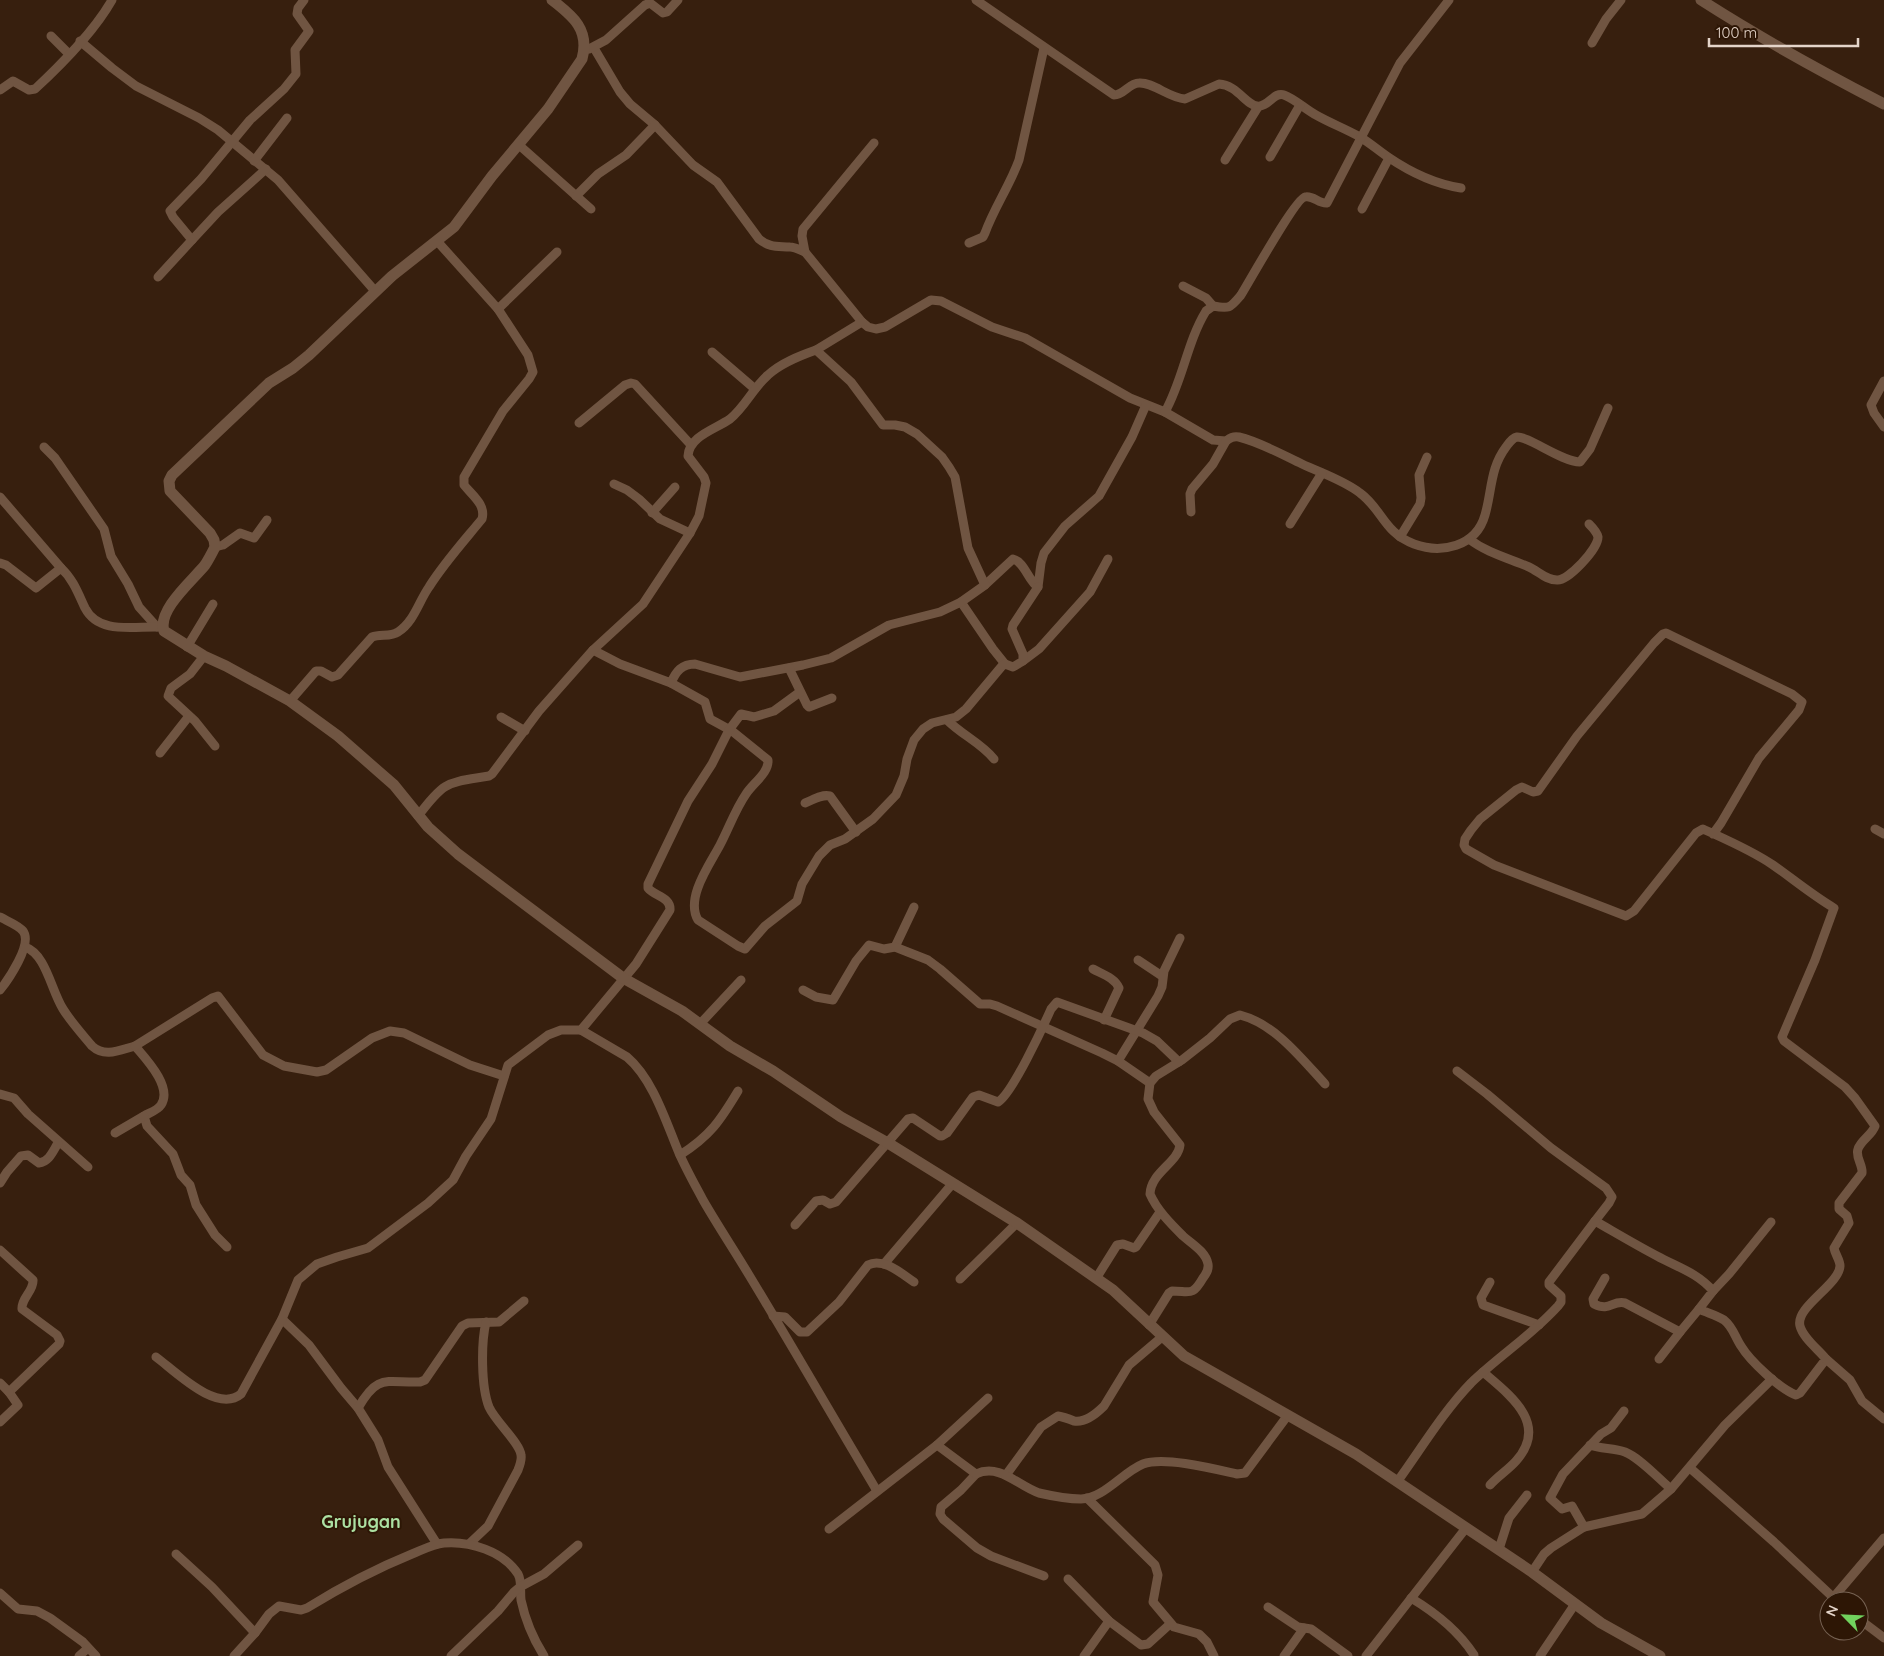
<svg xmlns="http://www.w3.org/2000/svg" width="1884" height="1656" font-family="Quicksand,sans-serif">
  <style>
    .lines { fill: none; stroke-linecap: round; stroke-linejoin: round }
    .minor { stroke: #705542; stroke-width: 9 }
    .tertiary { stroke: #705542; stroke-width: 11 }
    .labels { text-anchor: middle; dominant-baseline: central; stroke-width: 4; stroke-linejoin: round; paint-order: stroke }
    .quarter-label { font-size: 18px; font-weight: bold; fill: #ace0a2; stroke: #2d1605 }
  </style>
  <rect width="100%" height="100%" fill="#371f0e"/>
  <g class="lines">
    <!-- minor -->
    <g class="minor">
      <path d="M976,0l138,95c10,0 15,-12 25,-12 14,-1 30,15 46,16l34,-15c18,1 27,21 38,22 11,2 17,-15 27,-11 11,4 21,14 32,20 14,8 30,14 44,22 10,6 19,14 28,20 22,15 47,27 73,31"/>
      <polyline points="51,36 69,54"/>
      <polyline points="80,41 112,68 136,86 199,118 218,130 278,180 375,291"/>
      <polyline points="1592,43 1606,19 1621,0"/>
      <path d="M594,48l26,44 10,12 25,21 38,40 24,17 42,57c11,9 18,7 31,8 5,0 10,3 15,5l57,70 6,5 8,2 9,-2 46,-27 10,1 51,26 33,11 105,60 35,14c18,-32 22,-70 41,-101l7,-5c17,3 17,2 28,-11 8,-13 55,-97 64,-98 8,-2 14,7 22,6l73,-140 49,-63"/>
      <polyline points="589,49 606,40 645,5 650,3 663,13 667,12 678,0"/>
      <path d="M0,90l13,-9 16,9 6,-1c25,-23 60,-59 77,-89"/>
      <polyline points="519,145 591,209"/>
      <polyline points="1270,157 1300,105"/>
      <polyline points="1225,160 1258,107"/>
      <polyline points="254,161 287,118"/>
      <polyline points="576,196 598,174 626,155 655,125"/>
      <polyline points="1362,209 1389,158"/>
      <polyline points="192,240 218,212 266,169"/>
      <polyline points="437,241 498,309 557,252"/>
      <path d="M969,243l14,-6 2,-4c9,-25 25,-48 34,-73l25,-112"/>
      <polyline points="805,252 802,236 803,229 874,143"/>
      <polyline points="158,277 192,240 173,217 170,211 201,179 250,120 284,89 296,74 295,50 309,31 297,14 298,8 304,0"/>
      <polyline points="1183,286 1206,298 1213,306"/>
      <polyline points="816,350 862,322"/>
      <polyline points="712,352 755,389"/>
      <polyline points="1884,381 1871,405 1874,413 1884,427"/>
      <path d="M1165,412l48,28 13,1c4,-3 7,-5 13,-4 21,5 44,18 63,27 19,9 41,16 58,29 22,16 24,40 54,51 27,10 62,3 71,-29 7,-24 5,-47 21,-68 3,-4 6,-9 11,-10 11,-1 45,25 63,25l10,-13 18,-41"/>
      <polyline points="579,423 625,385 631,383 635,384 691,445"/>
      <polyline points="44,447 55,458 104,529 111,556 128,584 139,607 157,627"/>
      <polyline points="614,484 627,490 639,499 660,519 690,533"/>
      <polyline points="0,497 61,568"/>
      <polyline points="1191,512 1190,494 1192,489 1213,464 1226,441"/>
      <polyline points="652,513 675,487"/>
      <polyline points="1290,524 1322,473"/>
      <polyline points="1400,537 1420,504 1421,498 1419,475 1427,457"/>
      <path d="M1469,539c18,14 39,19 60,28 9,4 17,13 28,13 11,1 41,-31 41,-43 -1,-5 -5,-9 -9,-13"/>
      <polyline points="215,547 223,545 240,533 254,538 267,520"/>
      <path d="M0,563l6,2 30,23 25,-20c12,11 17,25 24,40 14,27 49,18 75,19"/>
      <polyline points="961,602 993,649 1005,664"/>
      <polyline points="187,647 213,604"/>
      <path d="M593,650l27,14 51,19c5,-12 11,-19 24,-19l45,13 63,-12 28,-7 58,-33 51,-13 21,-10 24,-17 28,-26c12,3 15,22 25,28l3,-24 3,-10 21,-27 34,-30 33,-59 14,-32"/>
      <polyline points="204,656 190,674 171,688 168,696 195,721 215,746"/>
      <polyline points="1023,661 1039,649 1090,592 1108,559"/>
      <polyline points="789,668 807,705 809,707 832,698"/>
      <path d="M671,683l34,19 5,17 22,12 36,29c1,13 -15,23 -22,34 -11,16 -17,34 -26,51 -10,19 -35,53 -22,75l40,26 7,3 20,-23 32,-25 5,-17 17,-28 11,-11 15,-6 28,-20 23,-24 8,-19 3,-17 7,-19 9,-11 9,-6 24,-6 10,-8 36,-43 3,-2 8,3 10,-6v-7l-11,-25 1,-4 25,-38"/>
      <path d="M290,701l26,-30h5l11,6 6,-2 34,-38c8,-3 19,0 26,-5 16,-10 21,-31 31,-45 15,-24 35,-46 53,-68 4,-14 -9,-23 -18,-34v-8l39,-66 26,-32 4,-7 -5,-17 -30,-46"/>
      <polyline points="501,717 525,731"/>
      <path d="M947,720c15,15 34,23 47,39"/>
      <polyline points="160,753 189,716"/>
      <path d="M805,803c8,-3 16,-9 25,-7l26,36"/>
      <path d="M418,816c27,-36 29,-33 71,-40l3,-2 47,-63 54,-61 50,-46 47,-71 9,-17 7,-33 -2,-6 -16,-21c1,-20 28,-27 42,-37 15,-12 23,-31 38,-44 13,-12 31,-19 48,-25l35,32 32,43h12l10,2 12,7 25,23 7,10 6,10 13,71 17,37"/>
      <polyline points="1875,829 1884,834"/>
      <path d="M0,917c7,4 18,8 23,14 10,13 -15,49 -23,59"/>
      <path d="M25,947c21,7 26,43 38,62 8,13 19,25 29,37 13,12 28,4 43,0 11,13 38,41 26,59 -3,5 -12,8 -17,11l3,10 26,28 8,21 9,10 6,20 19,30 12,12"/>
      <polyline points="895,947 914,907"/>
      <polyline points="1138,960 1162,976"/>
      <path d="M1093,969c9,5 22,9 26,19l-15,32"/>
      <polyline points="803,990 816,997 833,1000 856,961 869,945 884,949 895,947 928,960 940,969 980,1004 990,1004 997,1006 1102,1053 1118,1061 1150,1083"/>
      <polyline points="700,1024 741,980"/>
      <path d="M581,1030l46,27c26,22 39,65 52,96 7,16 16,32 24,47 15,26 31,50 46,75 43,71 85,144 128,216"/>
      <polyline points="135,1046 212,998 218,996 263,1055 284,1066 317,1072 326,1070 372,1038 390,1031 404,1033 470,1065 504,1076"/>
      <polyline points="1118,1061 1158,996 1162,987 1164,971 1180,938"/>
      <path d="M1457,1071l30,23 64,54 55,40 6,9 -3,6 -14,18c21,12 41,24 62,35 20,11 41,17 56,35l-14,18c8,4 18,6 25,11 9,7 11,17 17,26 9,15 39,43 55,49l4,-2 26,-34c-8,-10 -23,-21 -26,-33 -5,-19 39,-41 40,-60 0,-6 -5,-12 -6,-18l15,-25 -2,-7 -8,-7v-6l23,-30c1,-8 -7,-16 -4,-24 3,-9 14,-14 17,-23l-20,-28 -10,-11 -61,-46 -2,-4 33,-77 19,-52c-22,-13 -41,-29 -61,-43 -22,-15 -46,-25 -70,-36l-7,4 -62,78 -8,5 -132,-51 -28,-16 -2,-4 1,-6 6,-9 9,-11 36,-29 6,-3 11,5 5,-1 39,-55 77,-93 9,-9 3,-1 126,61 10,8 -3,8 -40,48 -38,65 -8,11"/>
      <polyline points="0,1094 14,1098 28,1114 88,1167"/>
      <polyline points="115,1133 144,1116"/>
      <path d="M680,1155c30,-19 40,-34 58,-64"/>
      <path d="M0,1183l7,-11 14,-16 7,-1 11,8c10,-1 14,-12 19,-20"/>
      <path d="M795,1225l21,-24 7,-1 7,4 6,-2 72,-83 5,-1 27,18h2l5,-3 26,-36 6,-2 19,7c14,-8 45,-75 53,-93l6,-7 86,31 14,8 22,21"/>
      <path d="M0,1250l33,30c1,11 -12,18 -11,29l35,26 3,6 -1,3 -50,48 9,13 -18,17"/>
      <polyline points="884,1264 953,1183"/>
      <polyline points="1097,1277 1117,1245 1123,1244 1134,1248 1136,1247 1160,1212"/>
      <path d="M1605,1278l-12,21 1,5c16,8 18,-4 31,-1l55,29 19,-23"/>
      <polyline points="960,1279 1017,1223"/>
      <polyline points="1490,1282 1481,1298 1483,1305 1539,1325"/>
      <polyline points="1713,1291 1729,1274 1771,1222"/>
      <path d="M773,1316l12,1 15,15h7l32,-30 29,-37c15,-8 34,9 46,17"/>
      <polyline points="282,1319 309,1345 341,1388 358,1408 378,1440 388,1467 437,1544"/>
      <path d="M1149,1325l20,-32 3,-2c18,0 20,6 31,-13 3,-4 6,-8 5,-14 -2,-12 -16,-20 -25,-28 -13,-13 -26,-26 -33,-42 1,-22 28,-31 30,-49l-26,-33 -6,-13 2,-16 6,-7 26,-16 28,-22 20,-19 10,-4c35,9 61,43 85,69"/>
      <path d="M156,1357c19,14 61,57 85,37l41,-75 16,-39 19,-16 20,-7 31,-9 60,-45 25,-23 13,-24 25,-37 17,-54 40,-30 13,-5h20l55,-66 34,-54c1,-13 -16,-14 -22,-22v-4l40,-83 24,-37 17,-34 12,-16 13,3 20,-6 26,-19"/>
      <polyline points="1659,1359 1680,1332"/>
      <polyline points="1826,1359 1850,1380 1862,1401 1884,1419"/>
      <path d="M1483,1372c28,24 66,52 33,89 -8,9 -18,15 -26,24"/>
      <polyline points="0,1383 9,1392"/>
      <path d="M358,1408c20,-35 28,-25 62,-26l5,-2 37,-54 6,-3 31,-1 25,-21"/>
      <polyline points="937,1445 988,1398"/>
      <path d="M1590,1445c11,4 24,3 35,7 15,6 33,26 46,37"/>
      <polyline points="1690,1468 1774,1542 1837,1601"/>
      <polyline points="976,1474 961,1490 941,1507 940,1514 943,1519 977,1548 991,1556 1044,1576"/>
      <path d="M1006,1475l35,-48 17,-11c6,1 11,3 16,5 11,2 23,-8 30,-15l25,-41 33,-28"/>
      <path d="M1397,1482c24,-33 46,-70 74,-99 28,-27 61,-48 87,-77l3,-4v-6l-12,-11v-3l46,-61"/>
      <polyline points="1087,1498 1155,1565 1158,1575 1153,1602 1174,1627 1199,1634 1207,1642 1214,1656"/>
      <polyline points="1584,1527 1572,1506 1562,1509 1550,1498 1563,1474 1601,1434 1611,1428 1624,1411"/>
      <path d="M829,1529l108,-84 39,29c24,-11 42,12 63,19 13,3 29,6 42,6 22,0 42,-27 62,-35 21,-8 72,5 94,10l8,-1 43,-58"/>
      <path d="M469,1544l19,-18 30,-56c2,-5 4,-10 3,-15 -1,-12 -26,-34 -32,-48 -8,-20 -8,-64 -3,-85"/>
      <polyline points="1499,1549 1509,1518 1527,1495"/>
      <polyline points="176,1554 212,1587 255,1633"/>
      <polyline points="1532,1572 1544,1554 1551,1548 1584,1527 1642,1514 1671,1489 1725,1425 1772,1379"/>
      <polyline points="1068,1579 1109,1621 1141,1645 1148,1644 1170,1624"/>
      <polyline points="0,1593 18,1609 37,1611 50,1618 83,1642 96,1656"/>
      <path d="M1411,1598c25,15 47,32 63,57"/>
      <polyline points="1833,1598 1884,1538"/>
      <polyline points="1268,1607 1298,1627 1311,1629 1348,1656"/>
      <polyline points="1859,1619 1884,1638"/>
      <polyline points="79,1656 88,1648"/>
      <path d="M234,1656l21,-23 14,-19 10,-8 22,4 6,-2c34,-21 68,-39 105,-54 10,-4 21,-10 32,-11 26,-2 59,8 74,31 4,7 2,18 3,26 4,19 13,40 23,56"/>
      <polyline points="451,1656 498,1611 514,1592 520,1587 544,1574 578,1545"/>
      <polyline points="1084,1656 1109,1621"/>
      <polyline points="1284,1656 1304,1628"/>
      <polyline points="1366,1656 1466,1528"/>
      <polyline points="1540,1656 1575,1604"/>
    </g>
    <!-- tertiary -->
    <g class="tertiary">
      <path d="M552,0c21,16 38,30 30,59l-34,50 -56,67 -38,51 -62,49 -83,79 -16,13 -24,15 -97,92 -3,6 1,10 40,42 4,7 1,7c-3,6 -6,12 -10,18 -12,15 -48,45 -41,66l40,25 22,10 64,35 48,35 56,49 34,42 30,27 165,124 59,33 48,35 43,25 68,46 47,26 129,80 96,67 71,66 172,98 176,118 69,51 59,33"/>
      <path d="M1701,0c59,38 121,72 183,104"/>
    </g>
  </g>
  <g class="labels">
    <!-- quarter labels -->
    <g class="quarter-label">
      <text x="361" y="1521">Grujugan</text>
    </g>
  </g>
  <!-- north arrow -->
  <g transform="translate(1844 1616) rotate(294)"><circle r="24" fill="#2d1605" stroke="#766253"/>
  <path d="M0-4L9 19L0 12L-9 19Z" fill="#71d25e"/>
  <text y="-8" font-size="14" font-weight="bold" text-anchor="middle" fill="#e4d4c9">N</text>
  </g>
  <!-- scale -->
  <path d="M1709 38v8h149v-8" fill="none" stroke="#e4d4c9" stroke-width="2.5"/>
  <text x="1716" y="38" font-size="15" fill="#e4d4c9" stroke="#2d1605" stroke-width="4" paint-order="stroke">100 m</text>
</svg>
